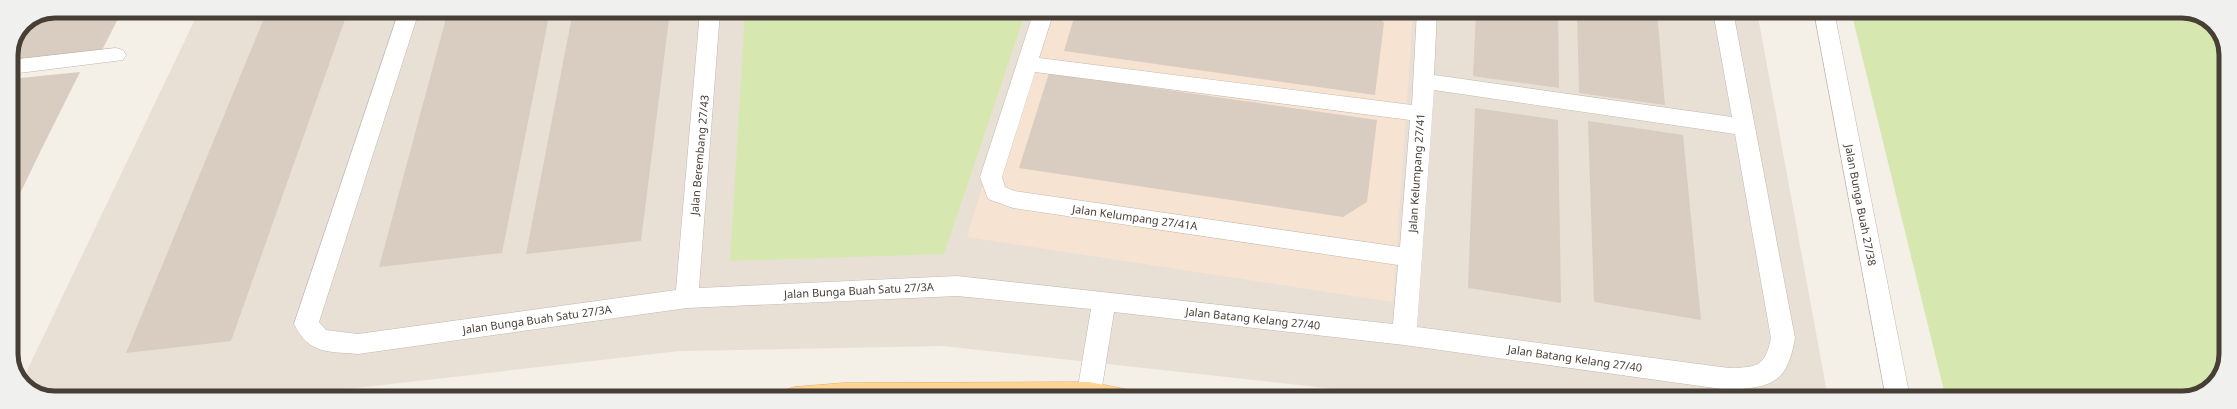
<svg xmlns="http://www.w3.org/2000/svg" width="2237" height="409" font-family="'Noto Sans',sans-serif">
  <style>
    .residential { fill: #e8e0d5 }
    .commercial { fill: #f6e3d2 }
    .green { fill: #d6e8b0 }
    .building { fill: #d9ccc0 }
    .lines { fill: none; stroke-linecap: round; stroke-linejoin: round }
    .minor-casing { stroke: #c2b8ad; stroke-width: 1 }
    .major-casing { stroke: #e5af64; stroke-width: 1 }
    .minor { fill: #fff; fill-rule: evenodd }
    .major { fill: #ffd495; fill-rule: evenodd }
    .labels { text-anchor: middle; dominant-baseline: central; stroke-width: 4; stroke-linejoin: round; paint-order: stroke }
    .street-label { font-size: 11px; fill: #473e36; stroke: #fff }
    .rim { fill: none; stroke: #473e36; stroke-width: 5 }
  </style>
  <rect width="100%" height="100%" fill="#f4efe7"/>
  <!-- residential -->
  <polygon class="residential" points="199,11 1757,11 1828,398 1418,398 942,346 680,351 268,398 49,398 24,385 22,381"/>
  <!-- commercial -->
  <polygon class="commercial" points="1035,11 1413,11 1393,302 967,237"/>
  <!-- green -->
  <g class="green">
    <polygon points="745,11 1026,11 944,254 730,261"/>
    <polygon points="1851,11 2188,11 2213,24 2226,50 2226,360 2211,387 2182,398 1949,398 1945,395"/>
  </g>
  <!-- building -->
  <g class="building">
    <polygon points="55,11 122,11 102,50 11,59 24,24"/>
    <polygon points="267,11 348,11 231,341 126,353"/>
    <polygon points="448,11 550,11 502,253 379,267"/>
    <polygon points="573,11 670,11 641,241 526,254"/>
    <polygon points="1076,11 1374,11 1384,23 1375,95 1064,51"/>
    <polygon points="1476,11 1558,11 1559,88 1473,76"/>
    <polygon points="1577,11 1657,11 1665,105 1579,93"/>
    <polygon points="80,72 41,150 11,212 11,79"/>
    <polygon points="1049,73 1377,120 1367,202 1343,217 1019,168"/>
    <polygon points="1475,108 1558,120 1561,303 1468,288"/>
    <polygon points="1588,121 1683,135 1701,320 1594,302"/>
  </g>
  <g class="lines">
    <defs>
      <g id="minor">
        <path d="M399,11h20l-100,311 7,8 32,4 318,-44 24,-279h20l-21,277 258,-12 436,48 5,-59 -385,-57 -25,-9 -8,-22 54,-166h20l-15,47 373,47 5,-94h20l-3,64 298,42 -19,-106h20l62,327c-8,46 -23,49 -66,52l-325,-45 -290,-33 -13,81 -2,5h-20l-2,-5 14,-84 -134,-13 -270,12 -329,46c-30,-3 -49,1 -64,-30zM1035,72l375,48 -10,127 -386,-56 -9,-4 -3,-10zM1434,90l301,44 36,204c-6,30 -15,29 -42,30l-312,-41z"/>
        <polygon points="1814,11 1834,11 1910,398 1886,398"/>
        <polygon points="116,48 123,50 126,55 123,60 11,74 11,60"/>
      </g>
      <polygon id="major" points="1089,382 1130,390 1133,398 782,398 785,390 794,387 843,383"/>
    </defs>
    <!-- minor casing -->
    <use href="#minor" class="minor-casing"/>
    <!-- major casing -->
    <use href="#major" class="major-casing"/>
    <!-- minor -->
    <use href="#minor" class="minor"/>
    <!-- major -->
    <use href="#major" class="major"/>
  </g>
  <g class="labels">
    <!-- street labels -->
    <g class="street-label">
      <text transform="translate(699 155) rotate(-85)">Jalan Berembang 27/43</text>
      <text transform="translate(1416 173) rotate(-86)">Jalan Kelumpang 27/41</text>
      <text transform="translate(1861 205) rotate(79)">Jalan Bunga Buah 27/38</text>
      <text transform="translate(1135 217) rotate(8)">Jalan Kelumpang 27/41A</text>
      <text transform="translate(859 290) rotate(-3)">Jalan Bunga Buah Satu 27/3A</text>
      <text transform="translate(1253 318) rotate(6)">Jalan Batang Kelang 27/40</text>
      <text transform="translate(537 319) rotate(-8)">Jalan Bunga Buah Satu 27/3A</text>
      <text transform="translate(1575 358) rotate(8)">Jalan Batang Kelang 27/40</text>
    </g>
  </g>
  <!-- crop -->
  <path d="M0 0H2237V409H0ZM55 18H2182A37 37 0 0 1 2219 55V354A37 37 0 0 1 2182 391H55A37 37 0 0 1 18 354V55A37 37 0 0 1 55 18Z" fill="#f0f0ef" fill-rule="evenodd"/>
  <path class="rim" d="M55 18H2182A37 37 0 0 1 2219 55V354A37 37 0 0 1 2182 391H55A37 37 0 0 1 18 354V55A37 37 0 0 1 55 18Z"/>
</svg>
